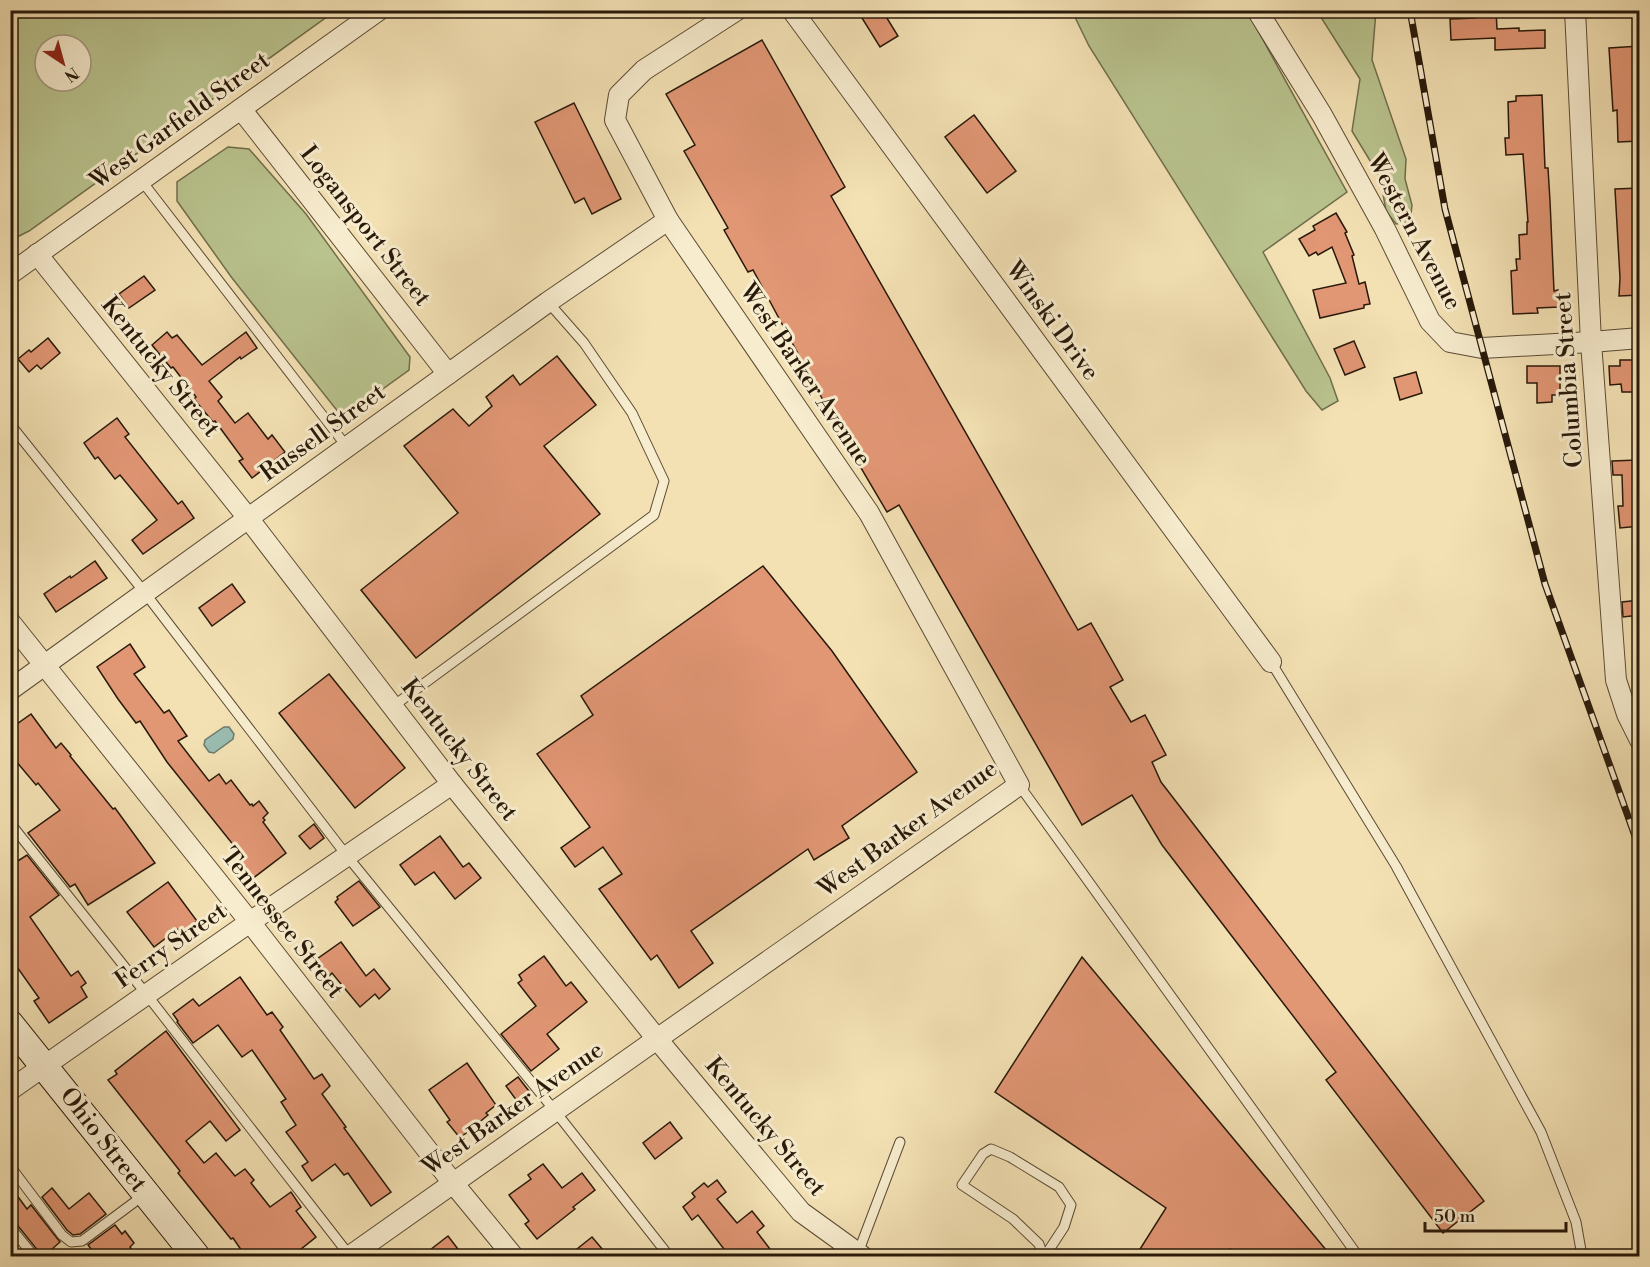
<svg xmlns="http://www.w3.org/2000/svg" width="1650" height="1267" font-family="'Libre Bodoni',serif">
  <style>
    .green { fill: #b9c38e; stroke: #706e4c; stroke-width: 1.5; fill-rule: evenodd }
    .water { fill: #9bbdb2; stroke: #6d7b6f; stroke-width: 1.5 }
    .building { fill: #e19674; stroke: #28190a; stroke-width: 1.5 }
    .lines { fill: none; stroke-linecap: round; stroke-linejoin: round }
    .lane-casing { stroke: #5b4b34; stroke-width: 11 }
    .street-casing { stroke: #5b4b34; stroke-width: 22 }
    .secondary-casing { stroke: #28190a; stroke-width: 29 }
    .lane { stroke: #f7ecce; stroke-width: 9 }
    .street { stroke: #f7ecce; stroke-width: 20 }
    .secondary { stroke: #f7ecce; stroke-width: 27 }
    .rail-casing { stroke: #28190a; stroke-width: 7 }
    .rail { stroke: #f7ecce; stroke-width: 4.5; stroke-dasharray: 14; stroke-linecap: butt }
    .labels { text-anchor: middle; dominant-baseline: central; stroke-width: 6; stroke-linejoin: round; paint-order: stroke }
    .street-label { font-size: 24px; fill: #28190a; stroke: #f7ecce }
  </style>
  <rect width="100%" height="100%" fill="#f3e1b4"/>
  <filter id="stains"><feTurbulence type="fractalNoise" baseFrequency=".00333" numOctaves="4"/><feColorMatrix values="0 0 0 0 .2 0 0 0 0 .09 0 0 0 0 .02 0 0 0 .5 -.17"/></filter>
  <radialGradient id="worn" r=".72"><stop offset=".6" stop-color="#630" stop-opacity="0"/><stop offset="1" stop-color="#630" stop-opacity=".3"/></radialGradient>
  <!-- green -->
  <g class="green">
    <path d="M11,10h324v1l-306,220 -18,9zM45,45h36v36h-36z"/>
    <polygon points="1072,11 1247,11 1347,192 1263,252 1330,378 1338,401 1322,410 1306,391 1089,46"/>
    <polygon points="1317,11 1376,11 1372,60 1406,159 1405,179 1412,205 1410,222 1396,224 1386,211 1380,177 1352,131 1360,79"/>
    <polygon points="228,147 249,149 306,214 410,357 409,370 352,411 339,413 232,278 177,201 177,182"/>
  </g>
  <!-- water -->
  <polygon class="water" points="224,727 229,727 234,734 233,739 214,753 209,752 204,745 205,740"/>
  <!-- building -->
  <g class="building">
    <polygon points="857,10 882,10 898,36 880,47"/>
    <polygon points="1475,10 1496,10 1497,29 1519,28 1519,31 1545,30 1545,48 1495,50 1495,38 1451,40 1450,19 1475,18"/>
    <polygon points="762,40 845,187 831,196 1078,630 1091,623 1123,680 1110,687 1131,722 1145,715 1166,755 1152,762 1161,782 1484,1201 1443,1233 1326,1080 1336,1072 1162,845 1132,795 1082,825 899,505 887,512 845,441 753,270 748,272 724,230 728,228 684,151 695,145 666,94"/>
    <polygon points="1640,46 1640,141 1618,142 1617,110 1613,111 1609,48"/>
    <polygon points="1542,95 1545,168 1548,168 1550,201 1554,291 1558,290 1559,307 1537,308 1538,313 1513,314 1511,271 1517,270 1516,259 1520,259 1519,235 1527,234 1527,222 1528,222 1523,154 1506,155 1505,138 1509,138 1508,102 1516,101 1516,96"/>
    <polygon points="574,103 621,199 592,214 584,198 575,203 535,122"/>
    <polygon points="974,115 1016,171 987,193 945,137"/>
    <polygon points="1640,188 1640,295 1619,296 1620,278 1615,189"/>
    <polygon points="1336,213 1347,232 1345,233 1354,255 1352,256 1359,284 1365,282 1370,304 1364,305 1364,308 1320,318 1313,290 1346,283 1332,247 1318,255 1316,252 1309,256 1299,239 1315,230 1313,226"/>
    <polygon points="144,276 155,290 129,308 119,294"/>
    <polygon points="167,332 172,338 177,335 202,365 246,332 257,348 241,359 240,357 209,381 222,397 218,401 235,423 248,413 268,439 272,435 285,452 252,478 239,461 243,459 215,421 213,422 194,399 196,397 173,367 171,368 152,345"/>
    <polygon points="48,338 60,353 41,369 37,365 29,372 18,359 29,350 31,352"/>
    <polygon points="1354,341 1365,367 1345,375 1334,349"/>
    <polygon points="557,356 596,405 544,446 600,514 416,658 361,590 458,513 404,446 453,409 469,426 492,406 486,397 513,375 520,385"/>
    <polygon points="1620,360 1635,360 1636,392 1622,392 1621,384 1610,385 1609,366 1620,366"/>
    <polygon points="1527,366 1560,366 1560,395 1552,395 1552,402 1537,403 1537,383 1527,383"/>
    <polygon points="1416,372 1422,393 1400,400 1394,378"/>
    <polygon points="117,418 129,434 125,437 178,504 182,501 194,518 143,554 132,540 157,520 120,475 115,479 98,457 95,459 84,443"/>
    <polygon points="1637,460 1638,475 1640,475 1640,526 1620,528 1618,506 1623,506 1622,475 1613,475 1612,461"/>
    <polygon points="95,561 107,578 56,612 44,594 70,576 71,578"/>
    <polygon points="763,566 832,651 917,772 842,826 849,838 814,860 808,849 691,931 713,963 679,988 657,955 651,960 599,889 622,874 603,847 575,867 561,848 590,827 537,754 593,715 581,696"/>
    <polygon points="232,584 245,602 212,626 199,608"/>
    <polygon points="1640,600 1640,615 1623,617 1622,602"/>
    <polygon points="130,644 145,667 134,674 164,713 169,710 187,736 178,741 209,781 219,774 226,784 231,780 250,805 252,804 253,806 259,801 268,813 263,818 265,820 263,822 286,853 252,879 238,860 243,857 167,762 140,721 136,723 118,699 97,667"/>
    <polygon points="329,674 405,768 355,808 279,713"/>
    <polygon points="31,714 56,748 61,743 71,755 70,756 113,809 115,808 155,863 88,905 75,884 70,887 28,833 60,810 38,783 36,785 10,754 10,729"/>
    <polygon points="314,824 324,838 310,849 299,836"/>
    <polygon points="440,836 463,867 469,863 481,878 455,899 434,872 415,885 400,865"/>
    <polygon points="27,855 59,895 30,917 71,976 78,971 86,983 81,987 87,997 49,1023 34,1001 39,998 10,957 10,866"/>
    <polygon points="359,881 380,907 353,926 335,902 338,899 337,897"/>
    <polygon points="168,882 197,921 181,933 178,929 154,947 127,912"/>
    <polygon points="341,942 366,976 374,969 390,989 379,999 375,994 360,1007 332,973 329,976 317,959"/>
    <polygon points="544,956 566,986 571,982 587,1002 547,1034 559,1049 531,1071 501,1034 536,1006 518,983 522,980 519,975"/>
    <polygon points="1082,957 1332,1257 1242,1257 1230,1249 1225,1257 1135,1257 1166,1208 995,1092"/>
    <polygon points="240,977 267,1015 272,1012 283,1027 280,1030 314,1079 322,1074 330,1086 322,1094 346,1127 344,1128 391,1192 371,1206 348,1173 344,1175 335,1164 312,1181 302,1166 308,1162 286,1132 296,1125 281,1102 286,1099 252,1050 242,1057 218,1025 193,1043 177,1022 178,1021 173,1014 193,999 199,1006"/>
    <polygon points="166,1031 240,1130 226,1141 210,1121 186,1141 204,1163 216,1153 235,1176 245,1169 254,1180 251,1183 270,1207 291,1192 301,1207 296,1211 316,1237 291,1257 246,1257 233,1238 231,1239 178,1173 180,1171 108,1080 117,1074 115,1071"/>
    <polygon points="467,1063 496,1105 486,1113 488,1115 460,1138 447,1122 450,1120 429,1090"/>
    <polygon points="518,1077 532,1095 520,1105 506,1086"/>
    <polygon points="670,1122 682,1138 655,1159 643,1143"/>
    <polygon points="543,1164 562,1188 582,1173 595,1190 573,1207 575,1209 537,1239 525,1224 529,1221 509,1195 531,1179 528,1175"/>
    <polygon points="717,1180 726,1192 717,1199 737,1223 752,1211 764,1226 757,1232 776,1257 730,1257 698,1215 692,1220 683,1207 695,1197 692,1193 704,1183 708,1187"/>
    <polygon points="10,1186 27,1209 31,1205 60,1242 43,1257 10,1216"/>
    <polygon points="52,1188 69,1209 89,1193 106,1214 80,1234 73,1235 67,1230 42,1197"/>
    <polygon points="115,1225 122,1234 125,1231 134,1243 130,1247 137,1257 97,1257 88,1245"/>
    <polygon points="448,1236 464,1257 421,1257"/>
    <polygon points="592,1237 609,1257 567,1257"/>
  </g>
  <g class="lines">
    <defs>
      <g id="lane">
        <polyline points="141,180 347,447"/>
        <polyline points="10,424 145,593 347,856 555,1111 669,1256"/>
        <polyline points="1271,662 1396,866 1541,1132 1576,1222 1582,1256"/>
        <polyline points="392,707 654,515 664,481 632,413 584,343 548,302"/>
        <polyline points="1019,785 1358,1256"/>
        <polyline points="10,823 147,995 350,1256"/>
        <polyline points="10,1166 62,1235 71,1242 82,1241 144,1195"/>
        <polyline points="10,1227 34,1256"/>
        <polyline points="858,1253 900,1142"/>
        <polyline points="1043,1256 1039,1244 1013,1219 962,1185 983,1154 991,1149 1010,1157 1059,1187 1071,1205 1064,1227 1045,1256"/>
      </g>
      <g id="street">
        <polyline points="792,10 1271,662"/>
        <polyline points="1257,10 1322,115 1385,229 1430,321 1450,342 1482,348 1591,342 1640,338"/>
        <polyline points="1575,10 1591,342 1616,680 1627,714 1640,740"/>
        <polyline points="241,109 448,374"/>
        <polyline points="37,254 248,518 452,784 657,1039 801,1212 862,1256"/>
        <polyline points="10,274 379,10"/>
        <polyline points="10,622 250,922 453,1183 513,1256"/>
        <polyline points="10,690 548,302 668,220"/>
        <polyline points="10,1090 250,922 452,784"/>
        <polyline points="350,1256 657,1039 1019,785 869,513 668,220 615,120 619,95 644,70 737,10"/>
      </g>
      <polyline id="secondary" points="10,1024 196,1256"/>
    </defs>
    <!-- lane casing -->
    <use href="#lane" class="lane-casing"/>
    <!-- street casing -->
    <use href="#street" class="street-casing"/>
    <!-- secondary casing -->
    <use href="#secondary" class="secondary-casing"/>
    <!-- lane -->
    <use href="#lane" class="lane"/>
    <!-- street -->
    <use href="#street" class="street"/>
    <!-- secondary -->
    <use href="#secondary" class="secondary"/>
    <defs>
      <polyline id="rail" points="1410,10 1445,209 1545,584 1640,850"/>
    </defs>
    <!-- rail casing -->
    <use href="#rail" class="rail-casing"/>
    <!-- rail -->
    <use href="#rail" class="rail"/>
  </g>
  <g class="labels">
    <!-- street labels -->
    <g class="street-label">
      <text transform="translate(180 121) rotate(-36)">West Garfield Street</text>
      <text transform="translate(365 226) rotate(52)">Logansport Street</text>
      <text transform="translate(1414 232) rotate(62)">Western Avenue</text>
      <text transform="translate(1052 321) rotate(54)">Winski Drive</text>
      <text transform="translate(160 367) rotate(51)">Kentucky Street</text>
      <text transform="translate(805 375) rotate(56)">West Barker Avenue</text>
      <text transform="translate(1569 380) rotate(-94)">Columbia Street</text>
      <text transform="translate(323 433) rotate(-36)">Russell Street</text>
      <text transform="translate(459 750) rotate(52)">Kentucky Street</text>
      <text transform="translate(908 829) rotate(-36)">West Barker Avenue</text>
      <text transform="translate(282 923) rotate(52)">Tennessee Street</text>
      <text transform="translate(171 946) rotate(-35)">Ferry Street</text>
      <text transform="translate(513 1109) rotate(-35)">West Barker Avenue</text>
      <text transform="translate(765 1127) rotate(50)">Kentucky Street</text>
      <text transform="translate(103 1140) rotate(52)">Ohio Street</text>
    </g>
  </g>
  <!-- margin -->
  <rect width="1650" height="1267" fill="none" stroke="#f3e1b4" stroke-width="36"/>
  <rect x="12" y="12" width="1626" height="1243" fill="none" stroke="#28190a" stroke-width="3"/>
  <rect x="18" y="18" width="1614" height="1231" fill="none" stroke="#28190a" stroke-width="1.5"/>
  <!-- north arrow -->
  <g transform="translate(63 63) rotate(144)"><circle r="28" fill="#f7ecce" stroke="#a49880" stroke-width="1.5"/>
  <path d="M0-4.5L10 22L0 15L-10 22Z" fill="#8f2418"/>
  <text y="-9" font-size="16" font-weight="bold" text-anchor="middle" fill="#28190a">N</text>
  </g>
  <!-- scale -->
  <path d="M1425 1222v9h141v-9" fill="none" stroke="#28190a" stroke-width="3"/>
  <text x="1434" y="1222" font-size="18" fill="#28190a" stroke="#f7ecce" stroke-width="4.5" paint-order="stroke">50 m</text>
  <rect width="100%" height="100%" filter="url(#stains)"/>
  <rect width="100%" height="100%" fill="url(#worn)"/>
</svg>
